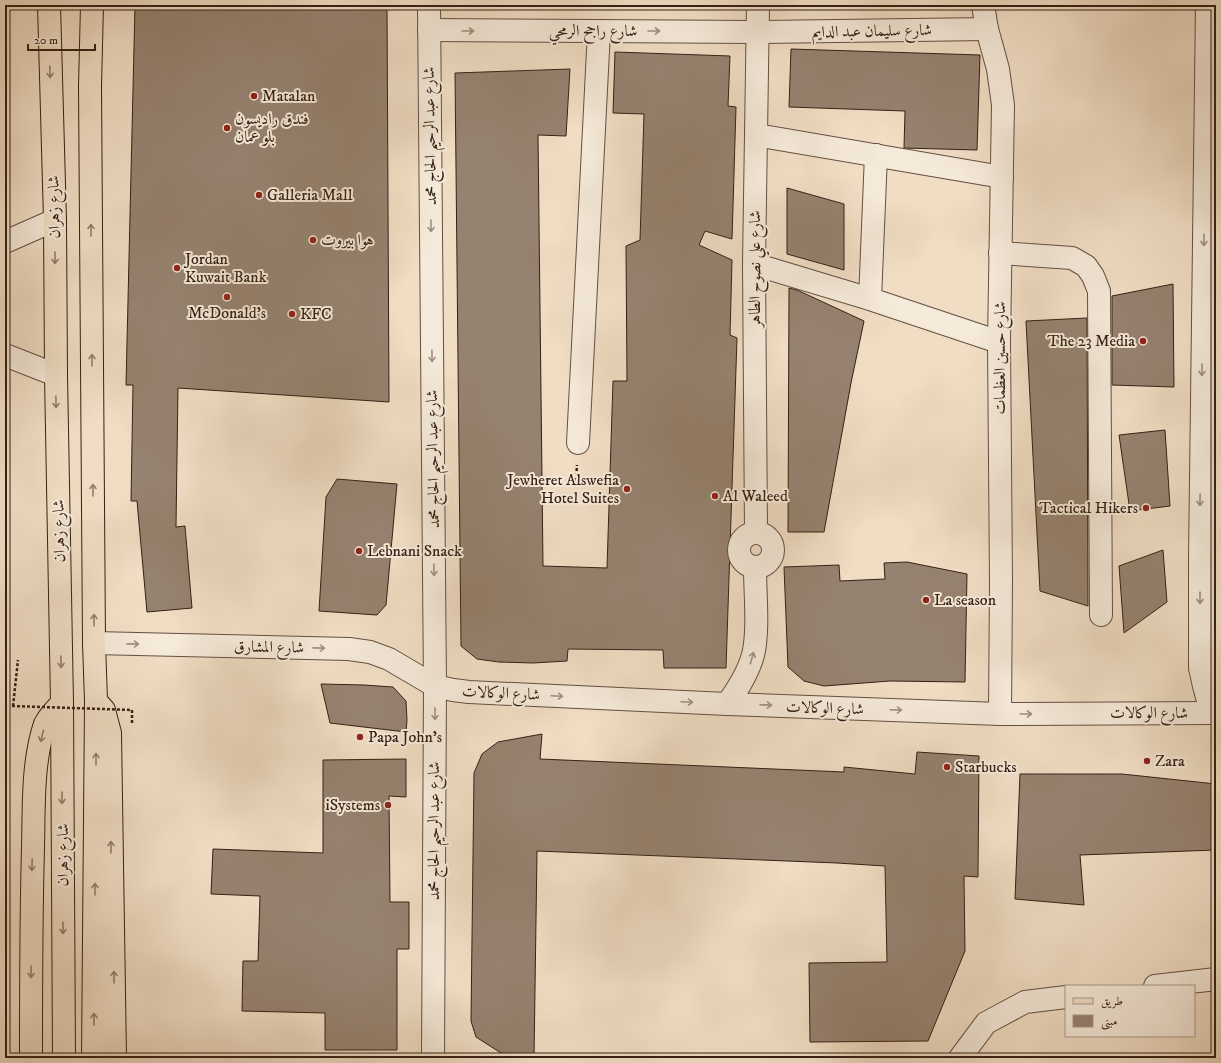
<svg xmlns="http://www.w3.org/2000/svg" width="1221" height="1063" font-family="'IM FELL DW Pica',Amiri,serif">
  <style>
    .building { fill: #968270; stroke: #352014 }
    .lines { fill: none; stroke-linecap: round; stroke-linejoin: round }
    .minor-casing { stroke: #644f40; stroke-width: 24 }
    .major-casing { stroke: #352014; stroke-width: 24 }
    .highway-casing { stroke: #352014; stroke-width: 24 }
    .path { stroke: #352014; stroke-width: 2.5; stroke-dasharray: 3 2; stroke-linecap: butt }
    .minor { stroke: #f5e9d9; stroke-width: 22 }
    .major { stroke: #f0ddc4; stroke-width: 22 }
    .highway { stroke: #f0ddc4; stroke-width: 22 }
    .path-bridge { stroke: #352014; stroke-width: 2.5; stroke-dasharray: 3 2; stroke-linecap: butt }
    .oneway { stroke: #9f8f80 }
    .oneway2 { stroke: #927e6c }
    .poi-dot { fill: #8f2418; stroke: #f5e9d9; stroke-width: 1.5 }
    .labels { text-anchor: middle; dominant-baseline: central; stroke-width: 4; stroke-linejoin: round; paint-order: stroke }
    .street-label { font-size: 16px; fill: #352014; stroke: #f5e9d9 }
    .poi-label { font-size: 16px; fill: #352014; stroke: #f5e9d9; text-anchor: start }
  </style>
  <rect width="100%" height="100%" fill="#f0ddc4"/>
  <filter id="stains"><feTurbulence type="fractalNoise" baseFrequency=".005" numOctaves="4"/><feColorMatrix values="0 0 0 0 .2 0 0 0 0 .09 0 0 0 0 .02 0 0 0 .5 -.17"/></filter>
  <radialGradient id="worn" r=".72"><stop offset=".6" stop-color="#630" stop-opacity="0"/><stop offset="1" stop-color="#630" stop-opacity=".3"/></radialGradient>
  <!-- building -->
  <g class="building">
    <polygon points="135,5 387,5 389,402 178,388 176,527 185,526 192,608 147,612 137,501 131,501 133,385 126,385"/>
    <polygon points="791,49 980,55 977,150 904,148 905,111 789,107"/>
    <polygon points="615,52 730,56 728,106 736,107 732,239 705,231 699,245 732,260 730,335 737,338 726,668 664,668 663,650 568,649 567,661 533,663 499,662 477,659 461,646 455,73 570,69 566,136 538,135 543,566 607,568 613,381 627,381 626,246 640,240 644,114 613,113"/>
    <polygon points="787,188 844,204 844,270 787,254"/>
    <polygon points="1173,284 1174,387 1112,385 1112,296"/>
    <polygon points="789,288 797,290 864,321 851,383 824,532 788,532"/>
    <polygon points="1087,318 1088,606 1040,591 1026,321"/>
    <polygon points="1165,430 1170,506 1130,511 1119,435"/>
    <polygon points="337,479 397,484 386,605 377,615 319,611 326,497"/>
    <polygon points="1163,550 1167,602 1124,633 1119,566"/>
    <polygon points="907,562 967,574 965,682 890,681 824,686 804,681 788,667 784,567 839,565 840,581 885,579 884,563"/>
    <polygon points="321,684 364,685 393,687 406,701 407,720 406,732 330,723"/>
    <polygon points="542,734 540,759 844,772 844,767 915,774 917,752 979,756 978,877 964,876 965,951 928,1041 810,1042 809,963 887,962 885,866 837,863 537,851 534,1058 517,1058 501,1053 476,1037 471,1021 474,773 482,754 498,742"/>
    <polygon points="406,759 406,797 389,796 390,902 409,902 409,949 397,949 397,1050 325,1050 325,1013 242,1011 243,961 258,961 260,896 211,894 213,849 323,853 323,760"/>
    <polygon points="1020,774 1122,774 1216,784 1216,850 1080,855 1084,905 1015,899"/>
  </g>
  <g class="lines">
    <defs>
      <g id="minor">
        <polyline points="429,5 435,686 433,1058"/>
        <polyline points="983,5 987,29 998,69 1003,105 999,342 1001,581 1000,714"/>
        <polyline points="1207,5 1200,559 1200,668 1204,686 1207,697 1216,712"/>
        <polyline points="429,30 758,32 987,29"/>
        <polyline points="756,135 1002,177"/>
        <polyline points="5,242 55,220"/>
        <polyline points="1000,253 1072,258 1086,266 1093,276 1099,291 1101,615"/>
        <polyline points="754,264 870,299 999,342"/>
        <polyline points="870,299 876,155"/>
        <polyline points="5,355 56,375"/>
        <polyline points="578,443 599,31"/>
        <polyline points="756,532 754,264 758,5"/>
        <circle cx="756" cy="550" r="17"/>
        <polyline points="94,643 349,649 370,652 389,659 435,686 453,690 469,692 727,704 1000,714 1216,713"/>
        <path d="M727,704c11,-15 21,-31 26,-49 6,-24 2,-62 2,-87"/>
        <polyline points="1155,986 1216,979"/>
        <polyline points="960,1058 986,1023 1025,1002 1066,997"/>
      </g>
      <g id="major">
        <polyline points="49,5 55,220 56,375 62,703 64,1058"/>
        <polyline points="92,5 90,86 94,643 96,701 93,1058"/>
      </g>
      <g id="highway">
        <polyline points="96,701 104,710 110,733 115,1058"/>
        <path d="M31,1058c0,-70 0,-140 2,-210 1,-39 -1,-86 12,-124 4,-8 11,-15 17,-21"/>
      </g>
    </defs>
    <!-- minor casing -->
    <use href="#minor" class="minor-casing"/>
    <!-- major casing -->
    <use href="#major" class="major-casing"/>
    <!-- highway casing -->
    <use href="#highway" class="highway-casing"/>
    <!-- path -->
    <g class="path">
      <polyline points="576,481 577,465"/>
      <polyline points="13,706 18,660"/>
      <polyline points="132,710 132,724"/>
    </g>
    <!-- minor -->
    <use href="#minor" class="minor"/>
    <!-- major -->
    <use href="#major" class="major"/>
    <!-- highway -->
    <use href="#highway" class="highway"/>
    <!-- path-bridge -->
    <polyline class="path-bridge" points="12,706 132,710"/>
  </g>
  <!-- one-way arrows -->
  <defs><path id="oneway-shaft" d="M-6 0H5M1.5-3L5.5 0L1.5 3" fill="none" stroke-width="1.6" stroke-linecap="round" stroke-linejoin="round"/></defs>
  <g class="oneway">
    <use href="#oneway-shaft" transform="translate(468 31)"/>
    <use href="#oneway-shaft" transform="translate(654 31)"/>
    <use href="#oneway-shaft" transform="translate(431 226) rotate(89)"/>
    <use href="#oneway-shaft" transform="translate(1204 240) rotate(91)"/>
    <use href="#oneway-shaft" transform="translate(432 356) rotate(89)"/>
    <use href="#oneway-shaft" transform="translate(1202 370) rotate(91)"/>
    <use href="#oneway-shaft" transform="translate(1200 500) rotate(91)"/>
    <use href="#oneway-shaft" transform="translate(434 570) rotate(89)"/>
    <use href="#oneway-shaft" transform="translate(1200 598) rotate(90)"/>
    <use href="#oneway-shaft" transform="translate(133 644) rotate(1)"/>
    <use href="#oneway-shaft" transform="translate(319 648) rotate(1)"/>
    <use href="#oneway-shaft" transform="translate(752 658) rotate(-74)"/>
    <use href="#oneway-shaft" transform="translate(557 696) rotate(3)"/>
    <use href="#oneway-shaft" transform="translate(687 702) rotate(3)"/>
    <use href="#oneway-shaft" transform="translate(766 705) rotate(2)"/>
    <use href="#oneway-shaft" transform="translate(896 710) rotate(2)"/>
    <use href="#oneway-shaft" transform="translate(435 714) rotate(90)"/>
    <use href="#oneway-shaft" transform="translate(1026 714)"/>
  </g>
  <g class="oneway2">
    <use href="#oneway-shaft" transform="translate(50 72) rotate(88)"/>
    <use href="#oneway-shaft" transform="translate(91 230) rotate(-90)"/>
    <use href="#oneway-shaft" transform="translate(55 258) rotate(90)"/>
    <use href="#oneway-shaft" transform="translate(92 360) rotate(-90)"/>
    <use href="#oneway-shaft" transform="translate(56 402) rotate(89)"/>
    <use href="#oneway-shaft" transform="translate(93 490) rotate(-90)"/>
    <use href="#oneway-shaft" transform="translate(94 620) rotate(-90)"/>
    <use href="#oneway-shaft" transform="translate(61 662) rotate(89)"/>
    <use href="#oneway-shaft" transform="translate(42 736) rotate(104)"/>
    <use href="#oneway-shaft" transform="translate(96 759) rotate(-90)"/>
    <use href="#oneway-shaft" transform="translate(62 798) rotate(90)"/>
    <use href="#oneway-shaft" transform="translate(111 847) rotate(-90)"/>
    <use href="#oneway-shaft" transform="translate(32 865) rotate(92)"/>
    <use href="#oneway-shaft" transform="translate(95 889) rotate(-90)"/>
    <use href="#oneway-shaft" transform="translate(63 928) rotate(90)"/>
    <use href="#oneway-shaft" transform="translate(31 972) rotate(90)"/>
    <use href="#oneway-shaft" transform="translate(114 977) rotate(-91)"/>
    <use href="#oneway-shaft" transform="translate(94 1019) rotate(-90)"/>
  </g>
  <!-- markers -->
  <g class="poi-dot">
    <circle cx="254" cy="96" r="4"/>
    <circle cx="227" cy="128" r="4"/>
    <circle cx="259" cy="195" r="4"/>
    <circle cx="313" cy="240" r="4"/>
    <circle cx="177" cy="268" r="4"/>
    <circle cx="227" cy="297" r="4"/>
    <circle cx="292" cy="314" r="4"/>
    <circle cx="1143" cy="341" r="4"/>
    <circle cx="627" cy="489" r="4"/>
    <circle cx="715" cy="496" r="4"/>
    <circle cx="1146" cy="508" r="4"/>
    <circle cx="359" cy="551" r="4"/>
    <circle cx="926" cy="600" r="4"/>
    <circle cx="360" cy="737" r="4"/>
    <circle cx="1147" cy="761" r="4"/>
    <circle cx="947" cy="767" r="4"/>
    <circle cx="388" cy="805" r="4"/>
  </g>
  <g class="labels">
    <!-- street labels -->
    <g class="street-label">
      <text x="593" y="31">شارع راجح الرمحي</text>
      <text transform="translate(872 31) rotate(-1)">شارع سليمان عبد الدايم</text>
      <text transform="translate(430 136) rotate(-91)">شارع عبد الرحيم الحاج محمد</text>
      <text transform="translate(54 207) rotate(-91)">شارع زهران</text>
      <text transform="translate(755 269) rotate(-90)">شارع علي نصوح الطاهر</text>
      <text transform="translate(1000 358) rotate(-90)">شارع حسين العظمات</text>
      <text transform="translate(433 459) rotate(-91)">شارع عبد الرحيم الحاج محمد</text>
      <text transform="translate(59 531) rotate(-91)">شارع زهران</text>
      <text transform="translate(269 647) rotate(1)">شارع المشارق</text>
      <text transform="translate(501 693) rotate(3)">شارع الوكالات</text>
      <text transform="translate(825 708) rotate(2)">شارع الوكالات</text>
      <text x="1149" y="713">شارع الوكالات</text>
      <text transform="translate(434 831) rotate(-90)">شارع عبد الرحيم الحاج محمد</text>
      <text transform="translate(63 855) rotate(-90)">شارع زهران</text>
    </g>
    <!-- poi labels -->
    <g class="poi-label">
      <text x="262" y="96">Matalan</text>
      <text x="235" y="119">فندق راديسون<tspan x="235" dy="18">بلو عمان</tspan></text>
      <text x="267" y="195">Galleria Mall</text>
      <text x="321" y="240">هوا بيروت</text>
      <text x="185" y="259">Jordan<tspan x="185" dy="18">Kuwait Bank</tspan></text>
      <text x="227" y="313" text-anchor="middle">McDonald's</text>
      <text x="300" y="314">KFC</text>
      <text x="1135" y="341" text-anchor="end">The 23 Media</text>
      <text x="619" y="480" text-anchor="end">Jewheret Alswefia<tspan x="619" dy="18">Hotel Suites</tspan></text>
      <text x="723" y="496">Al Waleed</text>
      <text x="1138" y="508" text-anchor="end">Tactical Hikers</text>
      <text x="367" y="551">Lebnani Snack</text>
      <text x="934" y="600">La season</text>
      <text x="368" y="737">Papa John's</text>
      <text x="1155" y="761">Zara</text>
      <text x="955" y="767">Starbucks</text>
      <text x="380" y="805" text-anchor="end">iSystems</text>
    </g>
  </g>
  <!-- margin -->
  <rect width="1221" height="1063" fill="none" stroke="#f0ddc4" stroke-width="20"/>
  <rect x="6" y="6" width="1209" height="1051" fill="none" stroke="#352014" stroke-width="2"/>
  <rect x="10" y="10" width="1201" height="1043" fill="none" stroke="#352014"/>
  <!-- legend -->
  <rect x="1065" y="985" width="130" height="52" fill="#f5e9d9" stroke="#a8998a"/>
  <rect x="1073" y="998" width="20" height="6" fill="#f0ddc4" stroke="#a8998a"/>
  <text x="1101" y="1005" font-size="12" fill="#352014">طريق</text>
  <rect x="1073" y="1015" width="20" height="12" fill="#968270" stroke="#a8998a"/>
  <text x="1101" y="1025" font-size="12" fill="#352014">مبنى</text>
  <!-- scale -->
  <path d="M28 44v6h67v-6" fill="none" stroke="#352014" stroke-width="2"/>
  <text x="34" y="44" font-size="12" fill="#352014" stroke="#f5e9d9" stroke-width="3" paint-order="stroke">20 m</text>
  <rect width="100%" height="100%" filter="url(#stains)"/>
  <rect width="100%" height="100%" fill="url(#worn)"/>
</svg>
